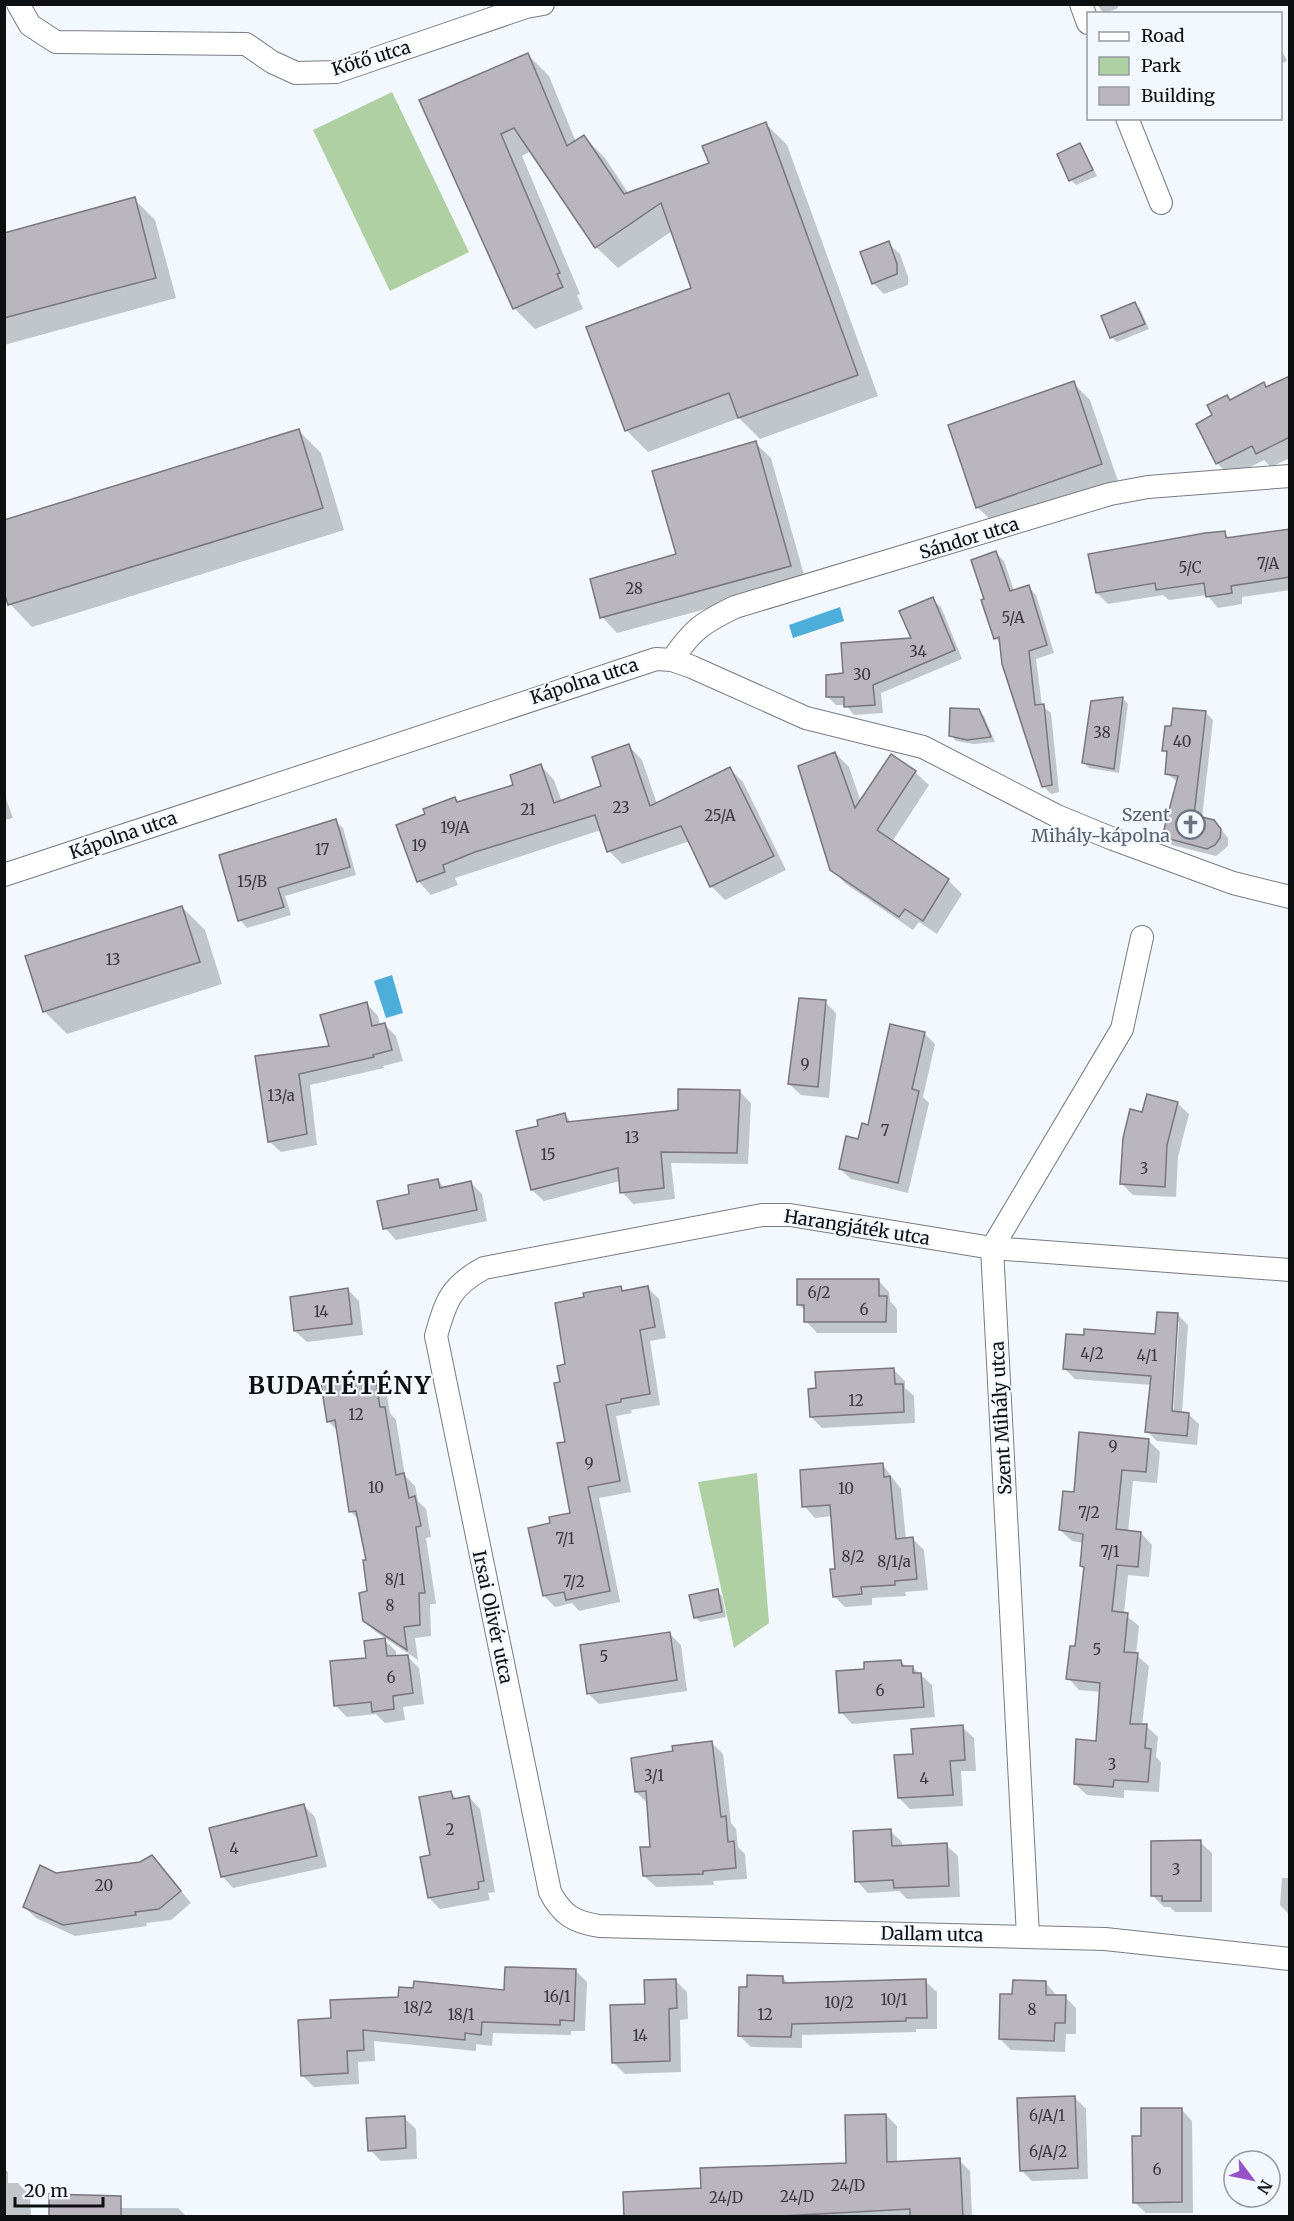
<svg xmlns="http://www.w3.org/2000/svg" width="1294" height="2221" font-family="Merriweather,serif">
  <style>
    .green { fill: #aed0a3 }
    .water { fill: #4eaeda }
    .shadow { fill: #0003; fill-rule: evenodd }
    .building { fill: #b9b6bd; stroke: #79767c; stroke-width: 1.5 }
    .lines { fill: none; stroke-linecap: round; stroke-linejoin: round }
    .street-casing { stroke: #787c82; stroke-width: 24 }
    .street { stroke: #fff; stroke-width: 22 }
    .labels { text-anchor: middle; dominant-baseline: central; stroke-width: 4.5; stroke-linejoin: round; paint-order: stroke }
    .number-label { font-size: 15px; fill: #38393c }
    .street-label { font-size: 18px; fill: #0d0f11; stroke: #f2f8fe }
    .worship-label { font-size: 18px; fill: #5b616d; stroke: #f2f8fe; text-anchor: end }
    .district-label { font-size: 24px; font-weight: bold; letter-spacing: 1.5px; fill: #0d0f11; stroke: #f2f8fe }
  </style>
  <rect width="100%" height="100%" fill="#f2f8fe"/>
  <!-- green -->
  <g class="green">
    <polygon points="392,92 469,252 390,291 313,130"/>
    <polygon points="757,1473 769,1623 734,1648 698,1482"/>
  </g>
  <!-- water -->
  <g class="water">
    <polygon points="840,607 844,621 793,638 789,625"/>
    <polygon points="392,975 403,1013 386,1018 374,981"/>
  </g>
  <!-- shadow -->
  <g class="shadow">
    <polygon points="1097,4 1117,4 1118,8 1104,14"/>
    <polygon points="1280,47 1287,61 1280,64"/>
    <polygon points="528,55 549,76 576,142 584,137 605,158 629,194 711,164 766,124 787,145 878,396 760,439 739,418 648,452 626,430 693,289 672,231 618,268 596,247 531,151 522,156 580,294 577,295 583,309 535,329 514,308 421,101"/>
    <polygon points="1080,145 1097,176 1076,185 1071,180"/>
    <polygon points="134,199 155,220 176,298 4,345 4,234"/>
    <polygon points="888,243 900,254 908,277 908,285 884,294 873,283"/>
    <polygon points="1135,303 1140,309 1149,329 1117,342 1111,337"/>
    <polygon points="1290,377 1290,458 1271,467 1264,460 1231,477 1217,463 1214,416 1231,401 1264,384 1268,388"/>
    <polygon points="1073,383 1090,400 1118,481 995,524 977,507"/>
    <polygon points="298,430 321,453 344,530 32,627 10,604"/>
    <polygon points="755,443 771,458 806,582 617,633 602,617 677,555"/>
    <polygon points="1290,530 1290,590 1242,597 1242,604 1218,608 1207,595 1169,600 1163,595 1108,604 1097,593 1224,533 1231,539"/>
    <polygon points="996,553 1004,561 1014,591 1028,587 1036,595 1054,653 1036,659 1042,706 1051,713 1059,792 1051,794 1043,786 1002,645 995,638"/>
    <polygon points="932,599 941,607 962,659 881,693 883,713 854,715 846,705 836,705 828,697 844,674 913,640"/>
    <polygon points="1123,699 1128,704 1119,773 1089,768 1084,763"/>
    <polygon points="979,711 984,716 995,742 974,744 956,741 951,735"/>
    <polygon points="1205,712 1213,720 1202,818 1214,821 1228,838 1228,846 1216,856 1172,845 1164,837 1178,782 1167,774 1169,755 1164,750 1172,728"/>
    <polygon points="629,746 642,760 657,804 730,769 743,782 786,870 725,900 711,886 690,841 622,864 609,851 601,830 455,878 458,885 431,895 418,881 427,815 455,799 459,803 515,786 541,766 554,780 562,802 603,787"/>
    <polygon points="835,753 849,767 861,802 915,772 929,785 892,842 948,880 962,894 937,934 919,922 913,930 846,884 831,869"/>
    <polygon points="4,793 13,818 4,820"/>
    <polygon points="335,821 343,828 356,875 285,896 291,915 247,928 240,920"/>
    <polygon points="182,907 205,930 222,984 67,1034 44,1011"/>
    <polygon points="825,1002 836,1013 829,1098 801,1095 789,1084"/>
    <polygon points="367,1004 378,1016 380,1025 384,1024 396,1036 403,1061 383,1066 384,1068 310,1085 317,1145 281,1152 269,1141 257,1057 331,1047"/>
    <polygon points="924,1033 935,1044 923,1097 929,1103 908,1193 851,1179 840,1169"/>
    <polygon points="739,1091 751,1103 748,1164 671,1163 675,1199 633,1204 622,1192 620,1181 544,1201 532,1190 564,1115 572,1123 679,1111"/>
    <polygon points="1177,1103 1189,1114 1178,1157 1176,1197 1133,1195 1122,1184 1144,1114"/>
    <polygon points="438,1181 445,1188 471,1183 482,1194 487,1221 396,1240 385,1228 411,1195"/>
    <polygon points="878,1280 889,1292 890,1301 897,1309 897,1333 817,1333 806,1321 806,1312 798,1304"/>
    <polygon points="621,1288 625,1292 648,1288 659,1299 666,1338 650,1341 660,1405 631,1410 632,1413 616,1416 631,1492 599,1498 620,1602 579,1611 572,1603 555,1607 544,1596 552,1524 572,1514 561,1383 586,1299"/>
    <polygon points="347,1289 359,1301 363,1335 307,1342 295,1331"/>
    <path d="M1178,1315l10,10 -6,88 6,1 11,10 -2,21 -40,-4 -10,-10 5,-46 -77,-6 -10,-10 92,-33zM1176,1322h3l-6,96h-3z"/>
    <polygon points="894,1370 905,1381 905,1388 914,1396 915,1423 822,1428 811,1417 818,1390"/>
    <polygon points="375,1378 386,1389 390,1413 396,1420 405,1476 415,1486 418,1501 426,1509 431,1537 426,1538 436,1604 430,1604 431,1636 415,1638 418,1660 376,1632 364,1621 369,1592 367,1561 360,1521 351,1512 338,1431 328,1421"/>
    <polygon points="1149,1441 1160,1452 1157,1483 1133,1481 1128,1532 1141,1533 1152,1545 1149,1577 1128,1575 1124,1614 1139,1626 1136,1655 1149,1666 1142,1726 1146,1726 1158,1737 1156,1757 1161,1762 1159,1792 1124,1790 1124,1798 1087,1795 1075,1784 1097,1742 1101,1692 1079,1690 1068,1678 1076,1648 1085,1569 1081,1566 1084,1543 1072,1541 1060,1530 1075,1493"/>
    <polygon points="882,1464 901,1489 906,1540 913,1539 924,1550 928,1590 905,1592 906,1596 872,1598 872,1605 845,1607 834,1596 837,1570 832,1516 815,1518 804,1506"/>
    <polygon points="717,1591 722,1596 726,1617 700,1622 695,1617"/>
    <polygon points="669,1633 681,1645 687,1691 599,1704 588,1693"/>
    <polygon points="384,1640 396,1651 396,1657 407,1656 419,1668 424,1704 403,1707 405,1720 385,1723 376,1714 347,1717 335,1705"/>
    <polygon points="901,1661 907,1668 912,1667 932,1685 935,1717 852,1724 841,1712 866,1671"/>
    <polygon points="962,1727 974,1738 976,1771 961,1771 963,1806 910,1809 899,1798 914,1755"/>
    <path d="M712,1743l11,11 8,69 5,6 2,18 7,7 2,25 -34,2 1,4 -58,2 -12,-11 8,-28 -5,-45 -11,-11zM652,1874h34l-34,3z"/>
    <polygon points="451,1793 458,1800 469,1797 480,1809 495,1892 488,1893 490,1900 440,1909 429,1898 432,1856"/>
    <polygon points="304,1806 315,1817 327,1867 233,1888 222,1876"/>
    <polygon points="890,1831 902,1842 902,1847 946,1845 958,1856 960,1897 907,1899 899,1891 868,1893 857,1881"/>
    <polygon points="1200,1842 1212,1853 1212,1912 1175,1912 1170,1907 1164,1907 1153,1896"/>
    <polygon points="152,1856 191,1903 171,1920 146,1923 147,1926 75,1936 36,1918 24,1907 55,1874 140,1863"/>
    <polygon points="1282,1878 1290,1878 1290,1915 1280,1905"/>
    <polygon points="576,1971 587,1982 585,2031 571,2031 571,2035 493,2033 492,2046 476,2044 476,2051 374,2041 375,2061 358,2062 359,2084 314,2087 302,2075 333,2019 505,1992"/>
    <polygon points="782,1977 789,1984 925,1981 937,1992 937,2029 916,2029 916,2032 802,2035 802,2048 751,2047 740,2036 748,1989"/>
    <polygon points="676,1981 687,1992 688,2019 680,2020 681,2072 625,2074 613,2062 646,2005"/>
    <polygon points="1046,1983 1057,1996 1065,1997 1076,2008 1076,2034 1066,2034 1065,2052 1011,2050 1000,2039 1013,1996"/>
    <polygon points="1075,2098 1086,2109 1088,2179 1032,2181 1021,2170"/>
    <polygon points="1181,2109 1192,2121 1193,2213 1146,2213 1134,2202 1142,2137"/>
    <polygon points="886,2115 897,2126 897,2163 959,2160 970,2171 972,2216 625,2216 703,2189 848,2165"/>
    <polygon points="404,2118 416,2129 417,2159 381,2161 370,2150"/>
    <polygon points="4,2169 8,2172 8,2183 18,2183 30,2196 31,2216 4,2216"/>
    <polygon points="102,2208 178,2208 186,2216 50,2216"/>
  </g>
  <!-- building -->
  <g class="building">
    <polygon points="528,53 567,146 584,135 624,194 709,163 702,146 766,122 858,375 738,418 729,393 625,431 586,327 691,288 661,203 595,248 514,128 501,134 560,273 557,274 563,287 513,309 419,100"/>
    <polygon points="1080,143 1093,170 1069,181 1057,154"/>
    <polygon points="135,197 156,278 4,318 4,233"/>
    <polygon points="889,241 897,264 897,274 872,284 860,252"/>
    <polygon points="1135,302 1145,324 1110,338 1101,316"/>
    <polygon points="1290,376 1290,437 1256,454 1252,446 1216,464 1196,424 1212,415 1207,405 1227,395 1230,400 1264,382 1266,387"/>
    <polygon points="1074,381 1102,464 976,508 948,425"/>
    <polygon points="299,429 323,508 8,605 4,592 4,520"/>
    <polygon points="756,441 791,566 600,618 590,579 676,554 652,471"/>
    <polygon points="1290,529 1290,577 1231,586 1232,593 1206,597 1204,583 1156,590 1155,583 1096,593 1088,554 1205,533 1225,531 1226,538"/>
    <polygon points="996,551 1010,591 1029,585 1047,645 1029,651 1035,705 1044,704 1052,785 1042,787 1002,664 999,637 994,639 981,600 984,599 971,560"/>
    <polygon points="933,597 955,650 873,685 875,705 844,707 844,697 826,697 826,675 843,673 841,643 911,638 899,611"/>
    <polygon points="1123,697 1114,769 1082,763 1091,701"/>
    <polygon points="950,708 979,709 991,737 967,740 949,736"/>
    <polygon points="1173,708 1206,711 1194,815 1214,820 1221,829 1220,838 1215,845 1207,849 1162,837 1178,776 1165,774 1167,751 1162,751 1165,726 1171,726"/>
    <polygon points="629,744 650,806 730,767 774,856 710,887 681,826 607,852 595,815 475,852 443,865 445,872 417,882 396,825 425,814 423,809 455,797 457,802 513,785 510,775 541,764 554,803 601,786 592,757"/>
    <polygon points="835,752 855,808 891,754 916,771 877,830 949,879 923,921 905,909 899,917 830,870 798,766"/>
    <polygon points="336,819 350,867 278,888 284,907 238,921 219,855"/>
    <polygon points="182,906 200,962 43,1012 25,956"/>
    <polygon points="799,998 826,1000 818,1087 788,1084"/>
    <polygon points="367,1002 372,1026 385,1023 392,1050 373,1055 374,1057 299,1074 307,1134 268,1142 255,1056 329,1046 320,1015"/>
    <polygon points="890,1024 925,1032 912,1089 919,1091 898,1183 839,1169 846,1136 858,1139 862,1123 868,1125"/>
    <polygon points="678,1089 740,1090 737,1153 661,1152 664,1188 620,1193 618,1168 531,1190 516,1131 538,1126 537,1120 565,1113 567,1122 678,1110"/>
    <polygon points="1147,1094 1178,1102 1167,1145 1165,1187 1120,1184 1123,1138 1130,1109 1142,1112"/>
    <polygon points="438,1179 440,1188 471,1181 477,1210 383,1229 377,1201 409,1194 408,1185"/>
    <polygon points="797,1279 879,1279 879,1296 887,1296 886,1322 804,1322 804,1305 797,1305"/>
    <polygon points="621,1286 622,1291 648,1286 655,1327 640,1330 650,1394 621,1399 621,1402 606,1405 620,1481 588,1487 610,1591 566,1600 564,1592 543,1596 528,1528 550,1523 549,1517 570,1513 557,1443 565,1442 554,1383 560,1382 557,1366 565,1364 555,1303 584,1297 583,1293"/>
    <polygon points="348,1288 352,1324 294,1331 290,1297"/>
    <polygon points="1157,1312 1178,1313 1172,1411 1189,1413 1187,1436 1145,1432 1151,1376 1063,1369 1066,1334 1084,1335 1084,1329 1155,1334"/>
    <polygon points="894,1368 895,1384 903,1384 904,1412 810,1417 808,1389 816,1388 815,1372"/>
    <polygon points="375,1376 380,1407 385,1407 396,1475 404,1473 409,1498 415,1496 421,1526 416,1527 425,1593 419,1593 420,1625 404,1627 407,1650 363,1621 359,1593 367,1591 363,1560 366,1560 356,1511 349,1512 335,1420 327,1422 321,1384"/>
    <polygon points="1079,1432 1149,1439 1146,1472 1122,1470 1116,1529 1141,1532 1138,1567 1117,1565 1112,1611 1128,1613 1124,1652 1138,1653 1130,1724 1147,1724 1145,1748 1151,1749 1148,1782 1114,1780 1113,1787 1074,1784 1076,1739 1096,1741 1100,1683 1066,1679 1070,1646 1075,1646 1084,1567 1080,1566 1083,1534 1059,1530 1063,1491 1074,1492"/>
    <polygon points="883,1463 884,1477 890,1476 896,1539 913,1537 917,1579 895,1581 895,1585 861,1587 862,1594 833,1597 830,1569 835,1569 830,1505 802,1507 800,1470"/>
    <polygon points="718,1589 722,1612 694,1618 689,1595"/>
    <polygon points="670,1632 677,1680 587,1694 580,1645"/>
    <polygon points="385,1638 387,1656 408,1655 413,1693 393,1696 394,1709 372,1712 371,1702 334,1706 330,1661 366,1658 364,1641"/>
    <polygon points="901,1660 902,1666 913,1666 913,1673 921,1673 924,1707 839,1713 836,1671 864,1669 864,1662"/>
    <polygon points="963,1725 965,1760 950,1761 953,1795 898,1798 894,1755 913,1754 911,1729"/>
    <polygon points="712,1741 721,1817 726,1816 728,1842 734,1841 736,1868 703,1871 703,1874 643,1876 640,1847 650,1847 646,1791 635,1792 631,1758 673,1751 672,1746"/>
    <polygon points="451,1791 453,1799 469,1796 484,1881 478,1882 479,1889 428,1898 420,1857 430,1855 419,1797"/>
    <polygon points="304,1804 317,1856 221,1877 209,1828"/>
    <polygon points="891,1829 892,1846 947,1843 949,1886 894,1888 893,1880 855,1882 853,1831"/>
    <polygon points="1201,1840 1201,1901 1162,1901 1162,1896 1151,1896 1151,1841"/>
    <polygon points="152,1855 181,1891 159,1909 135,1912 136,1915 63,1925 23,1907 40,1865 56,1873 140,1862"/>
    <polygon points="505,1967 576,1969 574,2021 560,2020 560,2025 482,2022 481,2035 465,2033 465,2040 363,2030 364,2050 347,2051 348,2073 301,2076 298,2020 331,2018 330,2000 398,1997 399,1987 413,1988 414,1981 504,1990"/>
    <polygon points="747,1975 783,1976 783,1983 926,1979 927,2018 906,2018 906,2021 792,2024 791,2037 738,2036 739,1987 747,1987"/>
    <polygon points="676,1979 677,2008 669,2009 670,2061 612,2063 610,2005 645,2004 644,1980"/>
    <polygon points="1013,1980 1046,1981 1046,1995 1066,1995 1065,2023 1055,2023 1054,2041 999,2039 1000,1994 1012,1994"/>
    <polygon points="1075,2096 1078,2168 1020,2171 1017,2098"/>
    <polygon points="1141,2108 1182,2108 1182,2202 1133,2203 1132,2136 1141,2136"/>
    <polygon points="886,2114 887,2162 960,2158 963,2217 910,2217 910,2209 763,2217 624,2217 623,2192 701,2188 700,2168 846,2163 845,2115"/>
    <polygon points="405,2116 406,2148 368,2151 366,2118"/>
    <polygon points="49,2194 121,2196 121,2217 49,2217"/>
  </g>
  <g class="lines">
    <defs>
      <g id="street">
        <polyline points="18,4 30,25 56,42 246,44 272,62 296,73 336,72 526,7 543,4"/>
        <polyline points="1081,4 1088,23"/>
        <polyline points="1127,118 1161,203"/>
        <path d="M672,660c20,-30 30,-37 63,-53l375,-113 38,-7 142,-11"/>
        <polyline points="4,875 656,659 672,660 692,667 806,718 923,747 1057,816 1113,839 1233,883 1290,897"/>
        <path d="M1290,1270l-298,-22 -202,-33h-28l-278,53c-33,18 -38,32 -48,68l114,556c12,23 24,30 49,34l506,13 185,20"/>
        <polyline points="1028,1936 992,1248 1122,1029 1142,937"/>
      </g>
    </defs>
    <!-- street casing -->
    <use href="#street" class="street-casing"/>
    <!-- street -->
    <use href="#street" class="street"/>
  </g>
  <!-- icons -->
  <defs>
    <symbol id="church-ring" viewBox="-11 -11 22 22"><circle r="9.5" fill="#f2f8fe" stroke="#6b7280" stroke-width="1.5"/><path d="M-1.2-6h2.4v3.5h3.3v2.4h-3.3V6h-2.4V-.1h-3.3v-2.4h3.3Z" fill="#6b7280"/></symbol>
  </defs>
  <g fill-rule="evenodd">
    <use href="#church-ring" x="1174" y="808" width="33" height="33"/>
  </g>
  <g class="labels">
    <!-- number labels -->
    <g class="number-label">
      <text x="1268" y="563">7/A</text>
      <text x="1190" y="567">5/C</text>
      <text x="634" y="588">28</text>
      <text x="1013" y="617">5/A</text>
      <text x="918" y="651">34</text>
      <text x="862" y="674">30</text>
      <text x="1102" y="732">38</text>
      <text x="1182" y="741">40</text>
      <text x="621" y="807">23</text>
      <text x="528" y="809">21</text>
      <text x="720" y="815">25/A</text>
      <text x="455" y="827">19/A</text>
      <text x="419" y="845">19</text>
      <text x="322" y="849">17</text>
      <text x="252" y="881">15/B</text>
      <text x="113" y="959">13</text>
      <text x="805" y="1064">9</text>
      <text x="281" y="1095">13/a</text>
      <text x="885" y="1130">7</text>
      <text x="632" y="1137">13</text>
      <text x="548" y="1154">15</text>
      <text x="1144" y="1168">3</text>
      <text x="819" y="1292">6/2</text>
      <text x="864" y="1309">6</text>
      <text x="321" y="1311">14</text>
      <text x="1092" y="1353">4/2</text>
      <text x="1147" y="1355">4/1</text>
      <text x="856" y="1400">12</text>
      <text x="356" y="1414">12</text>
      <text x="1113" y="1446">9</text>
      <text x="589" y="1463">9</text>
      <text x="376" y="1487">10</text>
      <text x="846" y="1488">10</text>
      <text x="1089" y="1512">7/2</text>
      <text x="565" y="1538">7/1</text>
      <text x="1110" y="1551">7/1</text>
      <text x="853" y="1556">8/2</text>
      <text x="894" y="1561">8/1/a</text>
      <text x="395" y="1579">8/1</text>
      <text x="574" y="1581">7/2</text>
      <text x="390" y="1605">8</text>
      <text x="1097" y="1649">5</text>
      <text x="604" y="1656">5</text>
      <text x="391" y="1677">6</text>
      <text x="880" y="1690">6</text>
      <text x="1112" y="1764">3</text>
      <text x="654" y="1775">3/1</text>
      <text x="924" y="1778">4</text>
      <text x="450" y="1829">2</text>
      <text x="234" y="1848">4</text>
      <text x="1176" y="1869">3</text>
      <text x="104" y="1885">20</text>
      <text x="557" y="1996">16/1</text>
      <text x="894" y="1999">10/1</text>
      <text x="839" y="2002">10/2</text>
      <text x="418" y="2007">18/2</text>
      <text x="1032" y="2009">8</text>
      <text x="461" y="2014">18/1</text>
      <text x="765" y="2014">12</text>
      <text x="640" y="2035">14</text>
      <text x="1047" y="2115">6/A/1</text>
      <text x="1048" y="2151">6/A/2</text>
      <text x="1157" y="2169">6</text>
      <text x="848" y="2185">24/D</text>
      <text x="797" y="2196">24/D</text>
      <text x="726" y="2197">24/D</text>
    </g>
    <!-- street labels -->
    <g class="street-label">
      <text transform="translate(371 58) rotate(-17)">Kötő utca</text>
      <text transform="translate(969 538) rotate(-17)">Sándor utca</text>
      <text transform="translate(584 681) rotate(-18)">Kápolna utca</text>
      <text transform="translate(123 835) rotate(-19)">Kápolna utca</text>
      <text transform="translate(857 1227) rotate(9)">Harangjáték utca</text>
      <text transform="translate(1001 1418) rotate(-93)">Szent Mihály utca</text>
      <text transform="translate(493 1617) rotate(78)">Irsai Olivér utca</text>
      <text transform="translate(932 1934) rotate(1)">Dallam utca</text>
    </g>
    <!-- worship labels -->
    <g class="worship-label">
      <text x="1170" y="814">Szent<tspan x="1170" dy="21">Mihály-kápolna</tspan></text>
    </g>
    <!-- district labels -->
    <g class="district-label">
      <text x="340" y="1385">BUDATÉTÉNY</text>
    </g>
  </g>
  <!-- border -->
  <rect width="1294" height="2221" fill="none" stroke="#0d0f11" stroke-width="12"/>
  <!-- legend -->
  <rect x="1087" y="12" width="195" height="108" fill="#f2f8fe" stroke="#969b9f" stroke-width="1.5"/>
  <rect x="1099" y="32" width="30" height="9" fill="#ffffff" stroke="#969b9f" stroke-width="1.5"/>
  <text x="1141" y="42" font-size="18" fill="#0d0f11">Road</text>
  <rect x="1099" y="57" width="30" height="18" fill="#aed0a3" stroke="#969b9f" stroke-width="1.5"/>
  <text x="1141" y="72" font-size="18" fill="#0d0f11">Park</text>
  <rect x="1099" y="87" width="30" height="18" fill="#b9b6bd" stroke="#969b9f" stroke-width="1.5"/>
  <text x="1141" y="102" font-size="18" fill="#0d0f11">Building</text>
  <!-- north arrow -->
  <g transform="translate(1252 2179) rotate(122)"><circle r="28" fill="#f2f8fe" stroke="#969b9f" stroke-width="1.5"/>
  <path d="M0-4.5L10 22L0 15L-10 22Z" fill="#9653c7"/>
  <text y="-9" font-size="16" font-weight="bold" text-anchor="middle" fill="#0d0f11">N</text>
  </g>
  <!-- scale -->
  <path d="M15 2197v9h88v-9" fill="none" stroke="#0d0f11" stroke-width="3"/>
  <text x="24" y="2197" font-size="18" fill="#0d0f11" stroke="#f2f8fe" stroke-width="4.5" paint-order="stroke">20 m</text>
</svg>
